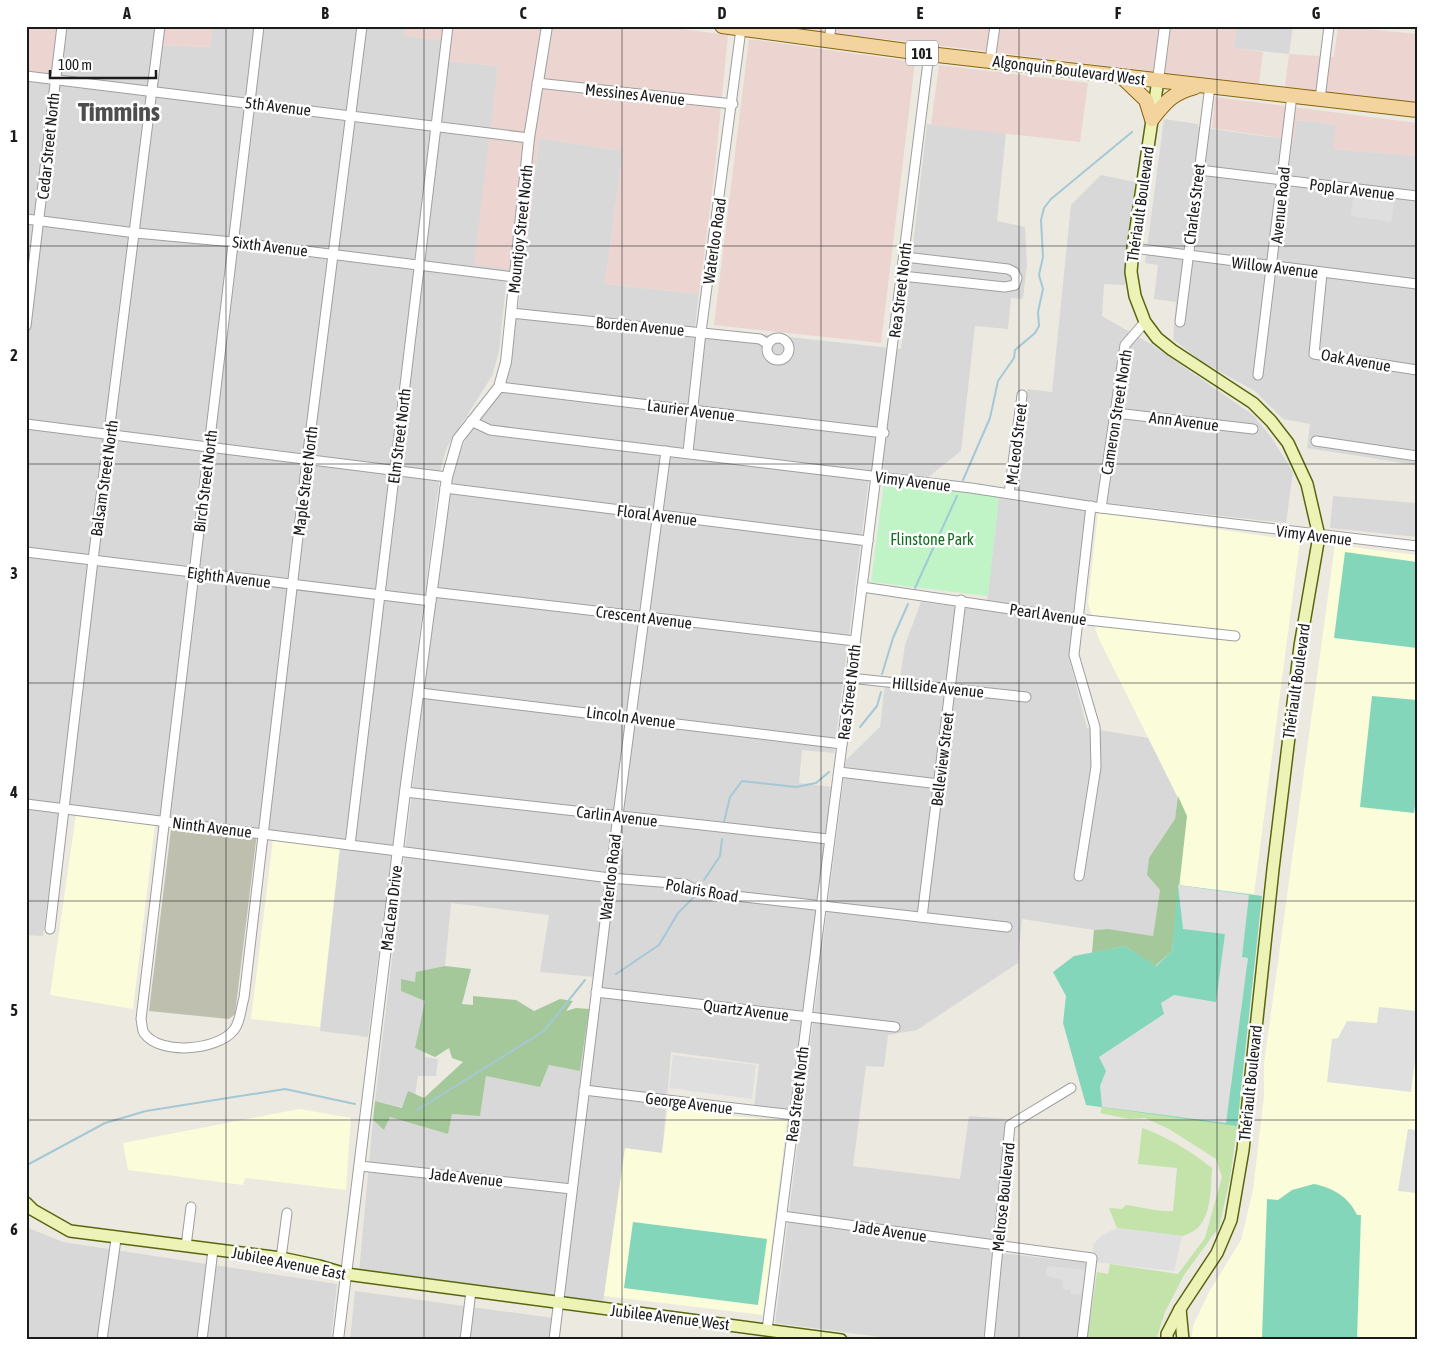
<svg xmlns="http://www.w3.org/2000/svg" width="1443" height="1366" font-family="'Asap Condensed',sans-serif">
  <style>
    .residential { fill: #d9d8d8 }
    .commercial { fill: #ecd4d1 }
    .education { fill: #fafcda }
    .construction { fill: #bebfae }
    .grass { fill: #c3e3aa }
    .forest { fill: #a4c899 }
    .park { fill: #c0f4c7 }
    .pitch { fill: #84d6bb }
    .parking { fill: #dfdfdf }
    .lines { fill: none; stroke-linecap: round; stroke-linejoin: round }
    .stream { stroke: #a4c8d6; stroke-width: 2 }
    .minor-casing { stroke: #9f9f9f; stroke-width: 11 }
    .tertiary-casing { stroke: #9f9f9f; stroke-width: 12 }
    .secondary-casing { stroke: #58670d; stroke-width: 14 }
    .primary-casing { stroke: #86650b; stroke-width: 16 }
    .minor { stroke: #fff; stroke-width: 9 }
    .tertiary { stroke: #fff; stroke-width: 10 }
    .secondary { stroke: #edf3b7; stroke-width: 11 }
    .primary { stroke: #f4d49e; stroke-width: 14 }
    .grid { fill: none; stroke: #1b1b1b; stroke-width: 1; stroke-opacity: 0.55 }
    .labels { text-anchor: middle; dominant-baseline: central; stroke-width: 5; stroke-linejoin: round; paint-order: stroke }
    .shield { fill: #fff; stroke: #5f5f5f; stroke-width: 1 }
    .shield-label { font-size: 15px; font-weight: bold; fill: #1b1b1b }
    .street-label { font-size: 16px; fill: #1b1b1b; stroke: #fff }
    .park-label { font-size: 16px; fill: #136f20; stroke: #fff }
    .town-label { font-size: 26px; font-weight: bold; fill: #4e4e4e; stroke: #fff }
    .neatline { fill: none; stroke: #1b1b1b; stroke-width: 2 }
    .grid-label { font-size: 16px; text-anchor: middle; font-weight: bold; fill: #1b1b1b }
  </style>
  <rect width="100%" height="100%" fill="#ece9e1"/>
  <!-- residential -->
  <g class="residential">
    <polygon points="66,26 157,26 155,45 210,47 213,26 346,26 369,29 369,26 401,26 406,27 405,36 441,40 439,60 498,66 491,130 524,271 539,138 623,151 605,284 699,294 695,327 901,349 927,124 1006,133 997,221 1025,227 1027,264 1023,299 1011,298 1008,329 975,326 961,451 927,478 870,470 834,753 802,750 799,783 832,787 791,1111 754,1107 759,1064 671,1052 662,1153 625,1149 603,1303 359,1272 373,1120 384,1130 390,1117 448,1134 452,1114 480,1116 486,1076 540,1087 549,1065 580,1071 594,977 540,972 549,915 451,903 445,966 433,969 427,1022 425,1057 438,1059 436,1076 418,1076 413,1110 375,1101 429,651 452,477 461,449 471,430 499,395 507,379 523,276 507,274 499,352 492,376 447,447 441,467 368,1037 320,1031 340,846 59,812 43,936 26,935 26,81 60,85"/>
    <polygon points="1237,26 1293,26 1289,54 1234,48"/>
    <polygon points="1164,119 1198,124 1198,127 1293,140 1296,120 1337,125 1334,149 1417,156 1417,465 1307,448 1310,424 1283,419 1255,391 1202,362 1173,339 1176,302 1154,299 1158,265 1145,263"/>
    <polygon points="1101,175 1135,182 1125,285 1104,284 1102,316 1151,344 1253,415 1271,437 1293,472 1286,523 1087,501 1069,658 1087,728 1149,738 1178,796 1175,819 1163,839 1147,875 1160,890 1153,936 1107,929 1094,930 1022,919 1018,963 917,1030 888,1035 884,1067 866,1066 853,1166 960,1179 969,1116 1006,1119 992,1252 1089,1263 1084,1340 903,1340 775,1323 846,760 880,727 886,676 900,678 905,645 921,602 986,610 999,496 1014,497 1027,389 1052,392 1071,205"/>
    <polygon points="1333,496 1417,503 1417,537 1330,528"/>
    <polygon points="26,1227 63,1242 337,1284 331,1340 26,1340"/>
    <polygon points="355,1291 553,1318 550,1340 350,1340"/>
  </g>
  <!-- commercial -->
  <g class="commercial">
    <polygon points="26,26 66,26 61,75 26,71"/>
    <polygon points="157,26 213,26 210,47 154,45"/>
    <polygon points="401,26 658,26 728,35 714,177 699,294 605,284 623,151 539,138 524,271 474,265 498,66 439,60 441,40 404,36 406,27"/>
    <polygon points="775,26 1237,26 1234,48 1263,52 1259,84"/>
    <polygon points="1338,26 1417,34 1417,103 1285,87 1289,54 1334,57"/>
    <polygon points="749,39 915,62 881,343 714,325"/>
    <polygon points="939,65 1088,83 1080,142 931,125"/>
    <polygon points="1215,97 1417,123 1417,156 1333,149 1336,125 1297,120 1294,140 1212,128"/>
  </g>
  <!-- education -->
  <g class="education">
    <polygon points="1098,512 1300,541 1254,894 1178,885 1187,816 1098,637 1088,603"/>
    <polygon points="1335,545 1417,555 1417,1340 1191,1340 1193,1326 1209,1292 1241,1240 1253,1190 1264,1096 1264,1064"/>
    <polygon points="76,814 155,825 133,1009 50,995"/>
    <polygon points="273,839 340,846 320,1027 251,1019"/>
    <polygon points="668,1107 715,1112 721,1115 787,1121 763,1315 604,1296 625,1148 662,1153"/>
    <polygon points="299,1109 351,1118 346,1190 245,1178 243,1185 128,1170 123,1143"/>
  </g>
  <!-- construction -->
  <polygon class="construction" points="172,821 257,833 235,1014 229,1019 149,1011"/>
  <!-- grass -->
  <g class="grass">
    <polygon points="1231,1096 1241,1097 1230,1179 1219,1227 1184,1275 1165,1312 1156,1340 1087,1340 1097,1272 1108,1274 1110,1264 1178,1274 1205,1238 1222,1177 1216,1159 1169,1129 1145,1118 1129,1119 1100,1113 1102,1107"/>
    <path d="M1142,1128c26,9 48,23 70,40 -2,25 1,61 -30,68l-65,-8 -8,-20 13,1 4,-4c16,2 32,7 47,6l4,-43 -39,-4z"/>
  </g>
  <!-- forest -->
  <g class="forest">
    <polygon points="1178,796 1187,816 1172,951 1155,966 1125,946 1092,953 1094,930 1108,929 1153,936 1160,890 1147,875 1149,858 1175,819"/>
    <polygon points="445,966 471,969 462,1004 473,1005 473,996 516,1000 534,1011 560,999 573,1001 566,1011 576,1008 589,1009 580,1071 549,1065 540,1087 486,1076 480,1116 452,1114 448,1134 390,1117 384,1130 373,1120 375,1101 402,1108 408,1091 424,1098 463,1062 452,1058 449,1048 435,1057 415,1048 425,1001 401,991 401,979 415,982 416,972"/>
  </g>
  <!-- park -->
  <polygon class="park" points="884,483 999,496 988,596 871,582"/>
  <!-- pitch -->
  <g class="pitch">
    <polygon points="1345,552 1417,562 1417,648 1334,638"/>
    <polygon points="1372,696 1417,700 1417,791 1414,813 1360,807"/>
    <polygon points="1178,885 1262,896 1237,1126 1086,1105 1063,1023 1066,996 1053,972 1074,956 1125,946 1156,966 1172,951"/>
    <path d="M1314,1184c19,4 35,13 43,31h4l-4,125h-89l-6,-3 5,-138 11,1 14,-10z"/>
    <polygon points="633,1222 767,1239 758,1305 624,1288"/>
  </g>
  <!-- parking -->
  <g class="parking">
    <polygon points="1353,198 1394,204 1391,222 1351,216"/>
    <polygon points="1178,885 1249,895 1242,957 1248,958 1226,1123 1102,1107 1100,1086 1106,1071 1099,1057 1164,1014 1161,1003 1174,995 1216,1002 1225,934 1183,929"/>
    <polygon points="1379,1007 1417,1011 1417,1043 1411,1092 1327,1082 1332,1039 1338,1038 1347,1021 1377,1023"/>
    <polygon points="673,1055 756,1065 752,1099 669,1088"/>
    <polygon points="1408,1129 1417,1130 1417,1193 1398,1191"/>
    <polygon points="1117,1228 1182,1236 1174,1271 1095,1262 1093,1245 1101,1236"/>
    <polygon points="1047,1266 1087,1270 1084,1295 1071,1294 1071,1290 1062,1289 1063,1280 1046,1276"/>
  </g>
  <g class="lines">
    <!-- stream -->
    <g class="stream">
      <polyline points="963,480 990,418 998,381 1014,358 1015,350 1035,333 1039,326 1038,312 1043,289 1039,275 1043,257 1041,220 1044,208 1051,199 1132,132"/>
      <polyline points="915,588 957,496"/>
      <polyline points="882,674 893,638 908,604"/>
      <polyline points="860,727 877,706 881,692"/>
      <polyline points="724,822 730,797 742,781 796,787 816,783 829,772"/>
      <polyline points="704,880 720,856 722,839"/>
      <polyline points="616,974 659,945 678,913 694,897"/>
      <polyline points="417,1110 544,1031 585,980"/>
      <polyline points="29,1164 105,1123 146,1111 285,1089 355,1104"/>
    </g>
    <defs>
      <g id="minor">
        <path d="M259,26l-118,993c1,4 1,11 3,14 16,23 73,17 89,-2 7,-7 8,-23 11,-33l63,-538 55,-434"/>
        <polyline points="829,41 831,26"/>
        <polyline points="990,61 995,26"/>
        <polyline points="26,76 529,138"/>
        <polyline points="537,83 733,104"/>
        <polyline points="1320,99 1329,26"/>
        <polyline points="1199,170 1417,196"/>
        <polyline points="26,219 136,233 233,242 514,277"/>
        <polyline points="1133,248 1417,284"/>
        <polyline points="1322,273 1314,354 1417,370"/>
        <polyline points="902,276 1005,287 1015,285 1017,278 1014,272 1008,269 905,257"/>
        <polyline points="511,313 760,339 768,344"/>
        <polyline points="1180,322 1210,86"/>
        <polyline points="26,326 62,26"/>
        <circle cx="778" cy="349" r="11"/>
        <polyline points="1258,375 1292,95"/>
        <polyline points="499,387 884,433"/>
        <polyline points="1116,413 1253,429"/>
        <polyline points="471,421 490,430 971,488 1101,508 1417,546"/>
        <polyline points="26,424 447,477"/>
        <polyline points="1316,441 1417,456"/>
        <polyline points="688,452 701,332 741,29"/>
        <polyline points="445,488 868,541"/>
        <polyline points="1009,493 1022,395"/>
        <polyline points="1101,508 1125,345 1145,322"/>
        <polyline points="26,552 431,601"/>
        <polyline points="862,587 1078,619 1235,636"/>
        <polyline points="432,592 855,641"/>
        <polyline points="850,678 1026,697"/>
        <polyline points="420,693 842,744"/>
        <polyline points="839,772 939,784"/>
        <polyline points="405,792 828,839"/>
        <polyline points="26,804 610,878 685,884 700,892 1007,927"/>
        <polyline points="350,845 448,26"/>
        <polyline points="1079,876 1096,767 1095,727 1074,655 1091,506"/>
        <polyline points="922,917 961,600"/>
        <polyline points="50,929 93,560 160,26"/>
        <polyline points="596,992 895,1027"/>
        <polyline points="584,1090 794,1115"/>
        <polyline points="360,1166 572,1189"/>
        <polyline points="782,1216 1092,1258 1082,1340"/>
        <polyline points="186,1246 191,1207"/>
        <polyline points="281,1258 287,1213"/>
        <path d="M767,1330c54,-426 110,-850 162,-1276"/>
        <polyline points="102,1340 116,1239"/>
        <polyline points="202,1340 213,1250"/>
        <polyline points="465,1340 471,1291"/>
        <polyline points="554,1340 618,815 666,451"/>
        <polyline points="989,1340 1010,1125 1071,1088"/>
      </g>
      <g id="tertiary">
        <polyline points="1158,80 1165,26"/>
        <polyline points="338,1340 405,792 447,477 458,439 499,387 506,362 529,138 547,26"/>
      </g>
      <g id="secondary">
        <polyline points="1158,80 1133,248 1131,272 1135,296 1145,322 1157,338 1172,350 1253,403 1271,421 1288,443 1307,484 1319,536 1300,646 1273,869 1243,1150 1231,1220 1217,1253 1180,1309 1167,1334 1167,1340"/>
        <polyline points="26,1203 33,1210 70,1231 281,1258 319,1266 346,1274 841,1340"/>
        <polyline points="1180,1309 1183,1340"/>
      </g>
      <g id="primary">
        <polyline points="722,26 929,54 1417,110"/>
        <polyline points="1122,77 1146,100 1152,119"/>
        <path d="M1152,119c14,-18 21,-26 43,-32"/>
      </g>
    </defs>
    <!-- minor casing -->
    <use href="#minor" class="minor-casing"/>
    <!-- tertiary casing -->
    <use href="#tertiary" class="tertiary-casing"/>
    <!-- secondary casing -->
    <use href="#secondary" class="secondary-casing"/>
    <!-- primary casing -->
    <use href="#primary" class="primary-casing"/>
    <!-- minor -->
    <use href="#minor" class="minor"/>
    <!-- tertiary -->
    <use href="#tertiary" class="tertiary"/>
    <!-- secondary -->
    <use href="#secondary" class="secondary"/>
    <!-- primary -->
    <use href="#primary" class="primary"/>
  </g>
  <!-- grid -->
  <path class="grid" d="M226,26v1314M424,26v1314M622,26v1314M821,26v1314M1019,26v1314M1217,26v1314M26,246h1391M26,464h1391M26,683h1391M26,901h1391M26,1120h1391"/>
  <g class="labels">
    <!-- shield labels -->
    <rect class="shield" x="906" y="40.5" width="32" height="25" rx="4"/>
    <g class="shield-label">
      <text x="922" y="53">101</text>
    </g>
    <!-- street labels -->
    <g class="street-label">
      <text transform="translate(1069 70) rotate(7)">Algonquin Boulevard West</text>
      <text transform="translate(635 94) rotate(6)">Messines Avenue</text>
      <text transform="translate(278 106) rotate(7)">5th Avenue</text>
      <text transform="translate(48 146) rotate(-84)">Cedar Street North</text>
      <text transform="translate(1352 189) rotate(7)">Poplar Avenue</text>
      <text transform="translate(1140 204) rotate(-82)">Thériault Boulevard</text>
      <text transform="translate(1194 204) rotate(-83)">Charles Street</text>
      <text transform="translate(1280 205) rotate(-84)">Avenue Road</text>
      <text transform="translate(520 229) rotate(-84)">Mountjoy Street North</text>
      <text transform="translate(714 241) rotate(-82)">Waterloo Road</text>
      <text transform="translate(270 246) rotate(7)">Sixth Avenue</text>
      <text transform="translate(1275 267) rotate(7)">Willow Avenue</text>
      <text transform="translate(900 290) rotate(-83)">Rea Street North</text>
      <text transform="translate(640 326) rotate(5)">Borden Avenue</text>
      <text transform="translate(1356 360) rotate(10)">Oak Avenue</text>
      <text transform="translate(691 410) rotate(7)">Laurier Avenue</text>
      <text transform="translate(1116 412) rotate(-81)">Cameron Street North</text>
      <text transform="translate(1184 421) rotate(7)">Ann Avenue</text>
      <text transform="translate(399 436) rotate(-83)">Elm Street North</text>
      <text transform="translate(1016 444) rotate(-83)">McLeod Street</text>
      <text transform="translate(104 478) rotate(-82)">Balsam Street North</text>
      <text transform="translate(205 481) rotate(-83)">Birch Street North</text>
      <text transform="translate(305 481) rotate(-83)">Maple Street North</text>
      <text transform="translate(913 481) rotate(7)">Vimy Avenue</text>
      <text transform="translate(657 515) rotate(7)">Floral Avenue</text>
      <text transform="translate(1314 535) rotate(7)">Vimy Avenue</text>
      <text transform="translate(229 577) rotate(7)">Eighth Avenue</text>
      <text transform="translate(1048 614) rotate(8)">Pearl Avenue</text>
      <text transform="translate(644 617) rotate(7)">Crescent Avenue</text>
      <text transform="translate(1296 681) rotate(-82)">Thériault Boulevard</text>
      <text transform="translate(938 687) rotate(6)">Hillside Avenue</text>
      <text transform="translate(849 692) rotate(-83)">Rea Street North</text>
      <text transform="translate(631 717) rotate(7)">Lincoln Avenue</text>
      <text transform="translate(942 759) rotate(-83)">Belleview Street</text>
      <text transform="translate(617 816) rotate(7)">Carlin Avenue</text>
      <text transform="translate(212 827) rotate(7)">Ninth Avenue</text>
      <text transform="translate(610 877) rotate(-83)">Waterloo Road</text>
      <text transform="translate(702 890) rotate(10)">Polaris Road</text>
      <text transform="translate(391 908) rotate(-83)">MacLean Drive</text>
      <text transform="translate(746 1010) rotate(7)">Quartz Avenue</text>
      <text transform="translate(1250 1083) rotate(-84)">Thériault Boulevard</text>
      <text transform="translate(797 1094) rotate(-83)">Rea Street North</text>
      <text transform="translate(689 1103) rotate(7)">George Avenue</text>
      <text transform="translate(466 1177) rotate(6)">Jade Avenue</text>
      <text transform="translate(1003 1197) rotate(-84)">Melrose Boulevard</text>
      <text transform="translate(890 1231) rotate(8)">Jade Avenue</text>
      <text transform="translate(289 1263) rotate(11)">Jubilee Avenue East</text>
      <text transform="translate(670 1317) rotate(7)">Jubilee Avenue West</text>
    </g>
    <!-- park labels -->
    <g class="park-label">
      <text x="932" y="539">Flinstone Park</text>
    </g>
    <!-- town labels -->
    <g class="town-label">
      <text x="119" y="112">Timmins</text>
    </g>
  </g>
  <!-- border -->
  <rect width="1443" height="1366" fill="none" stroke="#ffffff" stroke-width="55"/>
  <!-- scale -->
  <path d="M50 70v8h106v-8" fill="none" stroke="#1b1b1b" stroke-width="2.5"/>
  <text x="58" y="70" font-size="15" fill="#1b1b1b" stroke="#ffffff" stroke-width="4" paint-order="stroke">100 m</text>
  <rect x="28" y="28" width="1388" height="1310" class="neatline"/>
  <g class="grid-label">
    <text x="127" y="19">A</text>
    <text x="325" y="19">B</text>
    <text x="523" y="19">C</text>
    <text x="722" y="19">D</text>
    <text x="920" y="19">E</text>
    <text x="1118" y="19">F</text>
    <text x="1316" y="19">G</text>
    <text x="14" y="142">1</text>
    <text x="14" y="361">2</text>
    <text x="14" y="579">3</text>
    <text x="14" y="798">4</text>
    <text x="14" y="1016">5</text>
    <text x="14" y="1235">6</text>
  </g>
</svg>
